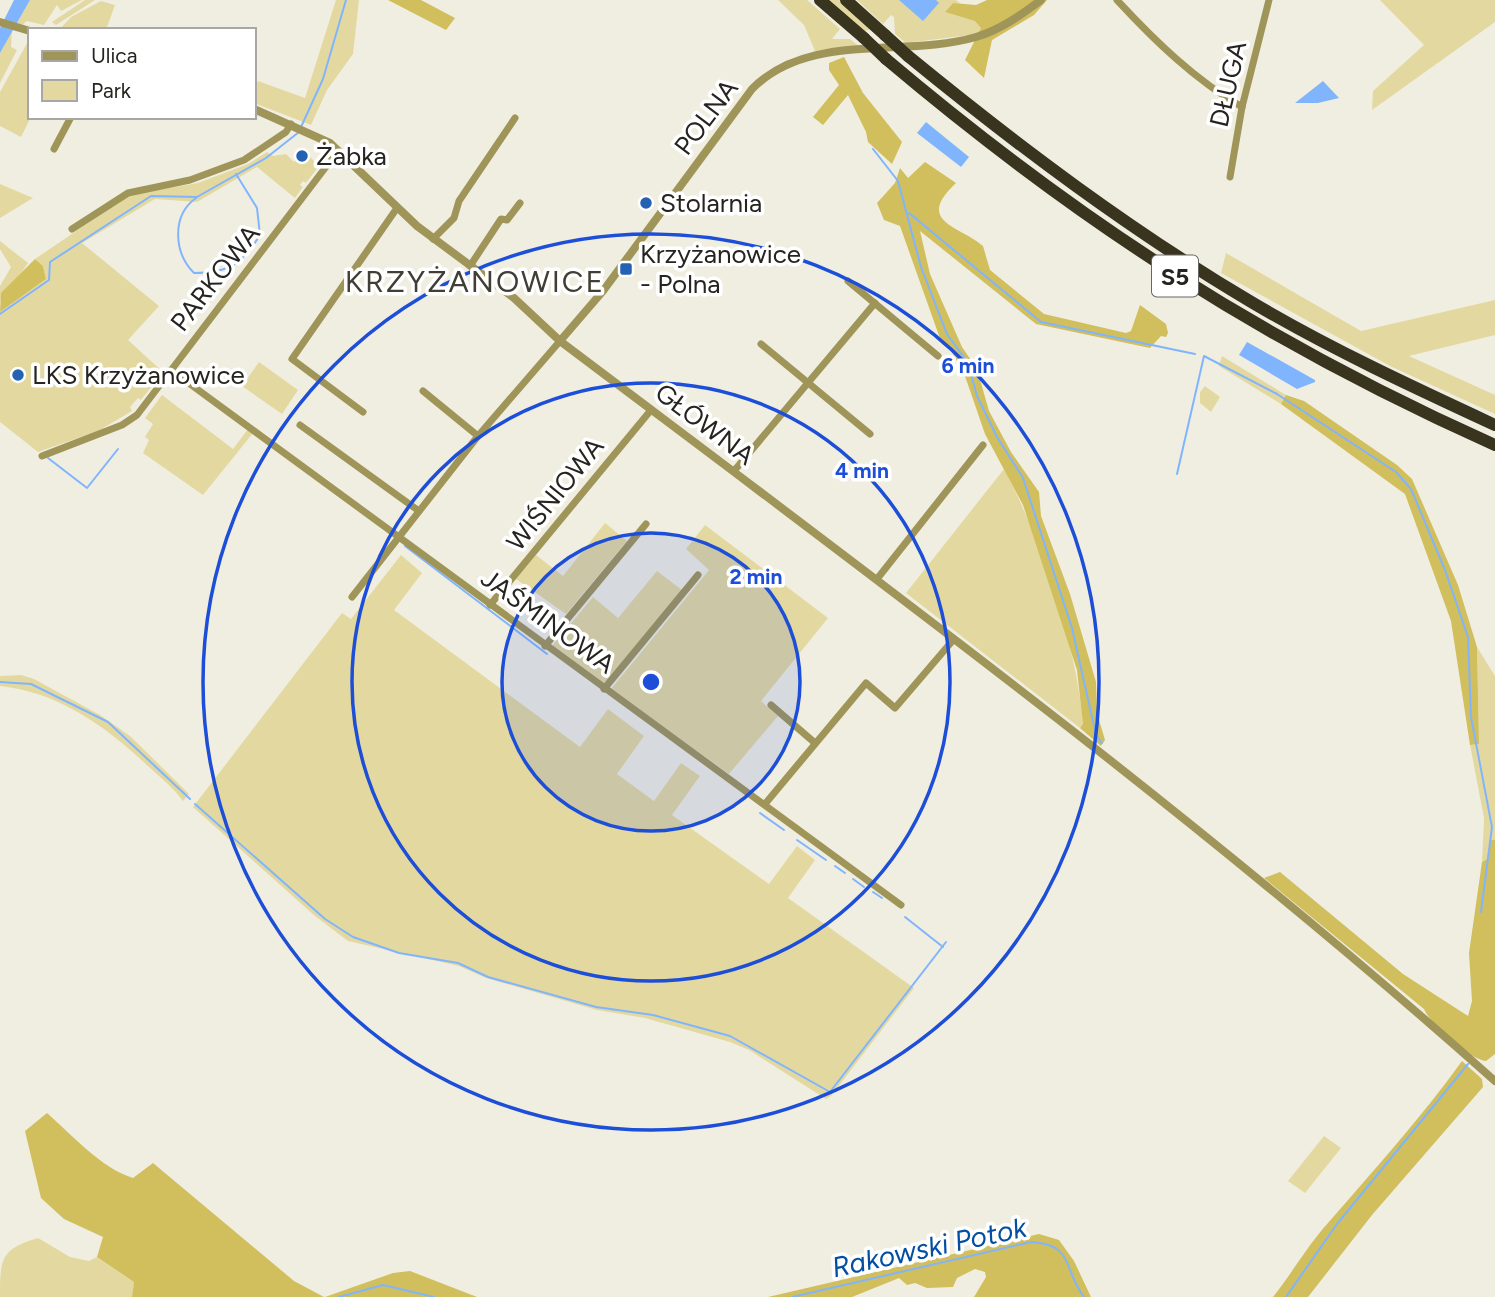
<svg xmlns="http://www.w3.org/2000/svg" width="1495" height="1297" font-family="Figtree,sans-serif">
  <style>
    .green { fill: #e3d9a0 }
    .forest { fill: #d1be5d }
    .water { fill: #80b5fe }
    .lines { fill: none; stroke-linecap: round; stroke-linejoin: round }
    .stream { stroke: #80b5fe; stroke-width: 2 }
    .minor { stroke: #a09559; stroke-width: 7 }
    .tertiary { stroke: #a09559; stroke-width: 8 }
    .motorway { stroke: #38341e; stroke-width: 12 }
    .motorway-bridge { stroke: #38341e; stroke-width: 12 }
    .ring { fill: none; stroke: #1d4ed8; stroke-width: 3.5 }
    .poi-dot { fill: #2362b3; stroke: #fff; stroke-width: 2.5 }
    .labels { text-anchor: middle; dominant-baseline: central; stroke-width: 7; stroke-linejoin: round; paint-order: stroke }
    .shield { fill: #fff; stroke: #666663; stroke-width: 2 }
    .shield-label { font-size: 24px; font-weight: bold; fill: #252420 }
    .street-label { font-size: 26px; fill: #252420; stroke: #fff }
    .poi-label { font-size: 26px; fill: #252420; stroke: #fff; text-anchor: start }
    .water-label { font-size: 28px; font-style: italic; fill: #034ea1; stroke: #fff }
    .quarter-label { font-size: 30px; letter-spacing: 2px; fill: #413f35; stroke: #fff }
    .centre { fill: #1d4ed8; stroke: #fff; stroke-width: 3.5 }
    .ring-label { font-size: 21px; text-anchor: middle; font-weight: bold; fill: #1d4ed8; stroke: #fff; stroke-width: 7; stroke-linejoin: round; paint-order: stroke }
  </style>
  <rect width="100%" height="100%" fill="#f0eee1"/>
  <!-- green -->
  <g class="green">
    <polygon points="30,0 82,0 61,11 57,5 44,25 27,21 22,25 17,23"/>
    <polygon points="85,0 95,0 56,25 52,22"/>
    <polygon points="336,0 359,0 353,54 327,90 311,125 254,103 254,90 258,81 305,98"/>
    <polygon points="778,0 807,0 840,29 832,39 850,39 860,47 815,51 804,25"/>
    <polygon points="828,0 841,0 872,29 861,32"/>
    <polygon points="857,0 956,0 961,4 953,3 945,12 976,21 981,28 979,33 970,35 906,43 895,34 894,17 891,15 883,24"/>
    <polygon points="1380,0 1495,0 1495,22 1372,110 1373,91 1424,45"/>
    <polygon points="101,1 115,5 106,30 59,30 71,17"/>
    <polygon points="12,30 11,47 17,50 0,83 0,53"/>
    <polygon points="30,38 31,117 21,137 0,126 0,92"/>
    <polygon points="267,152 273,156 286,154 294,162 297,158 304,164 310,157 319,166 306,183 303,181 300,185 303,187 295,198 257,167 197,202 155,199 82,243 159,306 128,340 163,372 141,400 138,398 130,407 132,411 98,431 38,452 0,422 0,312 46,279 43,266 35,259 129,195 198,183 248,164"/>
    <polygon points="0,184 33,198 0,218"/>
    <path d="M0,241l28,22c-9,14 -20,24 -28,38v-15l11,-19 -11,-18z"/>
    <polygon points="1226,253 1361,331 1495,300 1495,335 1409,356 1495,395 1495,414 1390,366 1221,273"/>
    <polygon points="1222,356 1286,395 1281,404 1219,366"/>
    <polygon points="259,362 298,390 282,414 242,386"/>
    <polygon points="1205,386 1220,397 1211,412 1200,403 1200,392"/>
    <polygon points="162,395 233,449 248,429 253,433 203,495 143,453 149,440 145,437 153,424 145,418"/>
    <path d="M1004,469c37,70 73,177 79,256l-3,3 -174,-135z"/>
    <polygon points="605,523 627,541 566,614 516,579 536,555 563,576"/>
    <polygon points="705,525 828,618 761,701 778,716 729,774 611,689 709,570 686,549"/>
    <polygon points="401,555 422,573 394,610 580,747 608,709 644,736 617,774 654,801 681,763 700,776 672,815 769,884 797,846 815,860 788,898 914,988 831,1096 826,1099 749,1050 730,1042 645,1018 597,1010 486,978 459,966 348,941 315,916 193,807 342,613 351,619"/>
    <polygon points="657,571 682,590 605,685 552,646 593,597 618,618"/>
    <polygon points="1477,647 1495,676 1495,840 1490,840 1487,859 1482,862 1484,818 1470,745 1479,744"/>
    <path d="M21,675l13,4 66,36 30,21 59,58 -6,7c-9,-13 -22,-23 -34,-34 -41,-39 -90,-75 -149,-81v-10z"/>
    <polygon points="1324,1136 1341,1148 1305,1193 1288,1181"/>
    <path d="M38,1238l32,19 19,4 8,-4 37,25 -2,15h-132c0,-37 0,-48 38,-59z"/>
  </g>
  <!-- forest -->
  <g class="forest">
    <polygon points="388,0 421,0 455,18 446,30"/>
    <polygon points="987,0 1047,0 1034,15 992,40 984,78 965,60 981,28 975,21 945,12 953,3 976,5"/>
    <polygon points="844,57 863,93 902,142 892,164 868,142 866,132 848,95 823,125 813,117 839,85 829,70 829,63"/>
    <path d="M925,162l31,21c-42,39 4,43 27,63l7,24 54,44 82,19 5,-2 9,-26 26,19 2,9 -2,4 -5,-1 -11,12 -114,-24 -116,-93 10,43 32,73 15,22 12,42 22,41 28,40 2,24 29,78 26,88 1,31 8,27 -4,6 -21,-18 3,-4 -6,-54 -54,-165 -38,-71 -20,-58 -15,-27 -8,-5 -42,-118 -16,-6 -7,-17 18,-20 5,-15 8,10z"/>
    <polygon points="35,259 43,266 46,279 0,312 1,293"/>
    <polygon points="1286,395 1304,401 1397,465 1412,479 1458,585 1477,647 1479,744 1470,745 1451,621 1405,494 1281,404"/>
    <path d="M1490,840h5v214l-9,7c-17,-2 -55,-36 -62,-52l-160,-131 16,-6 123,102 65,42 4,-15 -3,-48 13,-91 5,-3z"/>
    <path d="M1462,1061l20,18 1,8 -111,128 -64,82h-35c19,-24 35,-52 55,-74 46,-53 93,-105 134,-162z"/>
    <path d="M47,1113c25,22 54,55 86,65l20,-15 141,118 30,16h-192l2,-15 -37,-25 6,-20 -39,-18 -23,-21 -16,-67z"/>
    <polygon points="1039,1234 1059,1240 1074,1261 1091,1297 974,1297 986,1277 985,1272 975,1269 957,1278 953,1287 927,1288 915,1283 907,1285 899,1278 852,1297 768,1297"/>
    <polygon points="410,1271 477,1297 325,1297 393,1273"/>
  </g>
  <!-- water -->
  <g class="water">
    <polygon points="14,0 30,0 0,53 0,28"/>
    <polygon points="899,0 936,0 939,3 923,21"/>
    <polygon points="1323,81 1339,98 1318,103 1295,103"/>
    <polygon points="926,122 969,157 961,167 917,133"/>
    <polygon points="1247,342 1315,380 1315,382 1297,389 1239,355"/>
  </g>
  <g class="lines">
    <!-- stream -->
    <g class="stream">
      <polyline points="301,127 323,79 346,0"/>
      <polyline points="873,149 898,181 921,267 947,334 968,363 977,396 997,437 1023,478 1072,628 1096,735 1102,743"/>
      <path d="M196,198c-25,18 -22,55 -2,75 35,0 48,-9 66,-38l-3,-27 -21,-34"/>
      <polyline points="909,213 1041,322 1195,354"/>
      <polyline points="0,314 49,280 50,262 151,196 197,197 266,158 299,132"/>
      <polyline points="48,458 87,488 118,449"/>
      <polyline points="1177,474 1204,356 1277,394 1396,472 1411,489 1445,570 1468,637 1471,717 1492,827 1481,912"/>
      <polyline points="405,546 547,654"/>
      <polyline points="0,682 31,684 108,722 190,799"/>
      <polyline points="195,804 325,919 353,937 399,953 458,963 488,977 596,1007 653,1015 730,1036 830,1092 946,942"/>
      <polyline points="760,813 784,830"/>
      <polyline points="797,840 826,860"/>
      <polyline points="835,866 845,873"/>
      <polyline points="853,879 864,887"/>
      <polyline points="873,892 882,898"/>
      <polyline points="905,917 943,947"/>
      <polyline points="339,1297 383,1285 434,1297"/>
      <path d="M792,1297l239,-55c44,2 32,28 53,55"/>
      <polyline points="1286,1297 1337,1224 1468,1064"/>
    </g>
    <!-- minor -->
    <g class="minor">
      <path d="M1117,0c37,40 78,80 125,107"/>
      <polyline points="54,149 71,117"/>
      <polyline points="1230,177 1242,107 1269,0"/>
      <polyline points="72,229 128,193 190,180 244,160 286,132 291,124"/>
      <polyline points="433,239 454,218 459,201 515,118"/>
      <polyline points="470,266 501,219 507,220 520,203"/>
      <polyline points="848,281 938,356"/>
      <polyline points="761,344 870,434"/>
      <polyline points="171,370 901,905"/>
      <polyline points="423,391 478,436"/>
      <polyline points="363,412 292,359 397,208"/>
      <polyline points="300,425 419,511"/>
      <polyline points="42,456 122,425 137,415 338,151"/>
      <polyline points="734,471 875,303"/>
      <polyline points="877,579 983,445"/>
      <polyline points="352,597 478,436 560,341"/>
      <polyline points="490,605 651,410"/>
      <polyline points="545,646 646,524"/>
      <polyline points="604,689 698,575"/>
      <polyline points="771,705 815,743"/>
      <polyline points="765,804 866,683 895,708 954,639"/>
    </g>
    <!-- tertiary -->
    <g class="tertiary">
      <polyline points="0,22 30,31"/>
      <path d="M254,109l76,34 87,83 97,72 46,43c317,239 639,476 935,740"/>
      <path d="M560,341l43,-50 149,-202c57,-58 152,-31 224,-52 24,-7 45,-22 65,-37"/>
    </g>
    <!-- motorway -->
    <g class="motorway">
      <polyline points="820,0 864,38"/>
      <polyline points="846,0 885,35"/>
      <path d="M908,56c110,90 223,175 345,247 78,46 160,84 242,122"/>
      <path d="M886,59c193,163 378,283 609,386"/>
    </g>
    <!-- motorway-bridge -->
    <g class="motorway-bridge">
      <polyline points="885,35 908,56"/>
      <polyline points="864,38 886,59"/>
    </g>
  </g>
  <!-- distance rings -->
  <circle cx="651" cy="682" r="149" fill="#1d4ed8" fill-opacity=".12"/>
  <g class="ring">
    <circle cx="651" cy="682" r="149"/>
    <circle cx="651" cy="682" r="299"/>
    <circle cx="651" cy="682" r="448"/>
  </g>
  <!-- markers -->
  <g class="poi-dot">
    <circle cx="302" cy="156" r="7"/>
    <circle cx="646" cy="203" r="7"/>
    <rect x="619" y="262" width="14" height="14" rx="3.5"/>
    <circle cx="18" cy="375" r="7"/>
  </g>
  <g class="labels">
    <!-- shield labels -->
    <rect class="shield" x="1152" y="255.5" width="46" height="41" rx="5"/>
    <g class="shield-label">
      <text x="1175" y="276">S5</text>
    </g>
    <!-- street labels -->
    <g class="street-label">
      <text transform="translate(1228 84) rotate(-77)">DŁUGA</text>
      <text transform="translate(706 117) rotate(-53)">POLNA</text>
      <text transform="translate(215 278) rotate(-52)">PARKOWA</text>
      <text transform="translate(705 424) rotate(37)">GŁÓWNA</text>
      <text transform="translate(555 494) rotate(-51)">WIŚNIOWA</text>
      <text transform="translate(548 621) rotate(36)">JAŚMINOWA</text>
    </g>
    <!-- poi labels -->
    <g class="poi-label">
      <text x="316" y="156">Żabka</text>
      <text x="660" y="203">Stolarnia</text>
      <text x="640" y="254">Krzyżanowice<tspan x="640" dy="30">- Polna</tspan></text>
      <text x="32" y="375">LKS Krzyżanowice</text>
    </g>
    <!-- water labels -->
    <g class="water-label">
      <text transform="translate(929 1247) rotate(-12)">Rakowski Potok</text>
    </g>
    <!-- quarter labels -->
    <g class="quarter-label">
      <text x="475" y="281">KRZYŻANOWICE</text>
    </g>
  </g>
  <circle cx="651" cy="682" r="10" class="centre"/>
  <g class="ring-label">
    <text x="968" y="373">6 min</text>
    <text x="862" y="478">4 min</text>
    <text x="756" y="584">2 min</text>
  </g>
  <!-- legend -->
  <rect x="28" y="28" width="228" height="91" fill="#ffffff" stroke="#a8a7a6" stroke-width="2"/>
  <rect x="42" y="51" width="35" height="10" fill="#a09559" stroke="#a8a7a6" stroke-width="2"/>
  <text x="91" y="63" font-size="21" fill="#252420">Ulica</text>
  <rect x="42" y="80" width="35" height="21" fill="#e3d9a0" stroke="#a8a7a6" stroke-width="2"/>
  <text x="91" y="98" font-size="21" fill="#252420">Park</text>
</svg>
